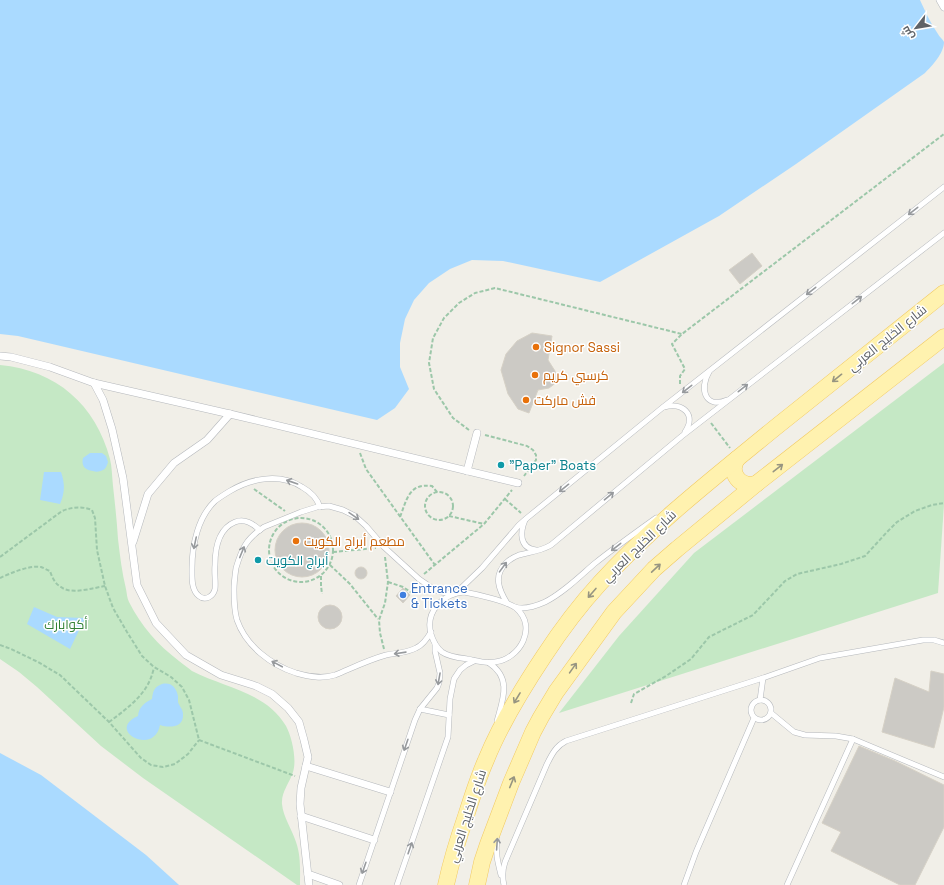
<svg xmlns="http://www.w3.org/2000/svg" width="944" height="885" font-family="'Space Grotesk',Cairo,sans-serif">
  <style>
    .green { fill: #c5e8c5 }
    .water { fill: #aadaff }
    .building { fill: #cccac5; stroke: #d6d1c6 }
    .lines { fill: none; stroke-linecap: round; stroke-linejoin: round }
    .service-casing { stroke: #b5b8bc; stroke-width: 6 }
    .pedestrian-casing { stroke: #b5b8bc; stroke-width: 8 }
    .primary-casing { stroke: #f2c960; stroke-width: 17 }
    .path { stroke: #9cc7a9; stroke-width: 2; stroke-dasharray: 4 2; stroke-linecap: butt }
    .service { stroke: #fff; stroke-width: 5 }
    .pedestrian { stroke: #fff; stroke-width: 7 }
    .primary { stroke: #fff2af; stroke-width: 16 }
    .oneway { stroke: #979a9d }
    .oneway2 { stroke: #979581 }
    .food-dot { fill: #e8710a; stroke: #fff; stroke-width: 1.5 }
    .culture-dot { fill: #0f9aa8; stroke: #fff; stroke-width: 1.5 }
    .shop-dot { fill: #3f7fe0; stroke: #fff; stroke-width: 1.5 }
    .labels { text-anchor: middle; dominant-baseline: central; stroke-width: 3; stroke-linejoin: round; paint-order: stroke }
    .street-label { font-size: 13px; fill: #5f6368; stroke: #fff }
    .food-label { font-size: 13px; fill: #c56008; stroke: #fff; text-anchor: start }
    .culture-label { font-size: 13px; fill: #0d838f; stroke: #fff; text-anchor: start }
    .shop-label { font-size: 13px; fill: #366cbe; stroke: #fff; text-anchor: start }
    .park-label { font-size: 13px; fill: #348238; stroke: #fff }
  </style>
  <rect width="100%" height="100%" fill="#f1efe8"/>
  <!-- green -->
  <g class="green">
    <polygon points="944,363 944,504 938,593 559,713 619,636 694,553"/>
    <path d="M0,365c56,5 96,40 110,94 2,8 2,18 3,27 2,18 4,36 5,53 2,17 4,34 8,50 1,5 1,9 3,13 12,24 29,43 50,59 4,3 9,7 13,10 33,17 74,21 94,55 6,11 11,34 7,46 -3,10 -12,20 -11,32 1,13 10,25 14,38 5,14 4,28 4,43h-3l-154,-107 -42,-32 -64,-59 -18,-15 -19,-13z"/>
  </g>
  <!-- water -->
  <g class="water">
    <path d="M0,0h920c5,11 11,24 18,34 1,3 5,5 6,8 0,11 -12,24 -19,31l-129,91 -77,52 -119,66 -97,-21 -31,-1 -22,9 -21,14 -15,17 -9,19 -5,24v24l9,22 -14,19 -18,12 -359,-84 -18,-2z"/>
    <path d="M90,453h12l4,3 2,6c-1,3 -2,7 -5,8 -4,2 -7,2 -10,1 -8,-1 -12,-5 -10,-13z"/>
    <path d="M44,472h17c4,12 4,20 -1,32l-20,-4z"/>
    <polygon points="34,607 57,617 85,618 70,649 27,624"/>
    <path d="M162,684c9,-2 14,3 16,12 0,2 0,4 0,6 1,4 5,7 5,12 1,14 -14,14 -23,11 -6,32 -55,5 -22,-9 1,-9 6,-13 14,-17 1,-8 2,-12 10,-15z"/>
    <polygon points="0,753 41,775 146,855 179,885 0,885"/>
  </g>
  <!-- building -->
  <g class="building">
    <polygon points="752,253 762,266 740,284 729,270"/>
    <polygon points="532,333 552,336 548,360 555,371 557,382 549,388 538,390 529,413 518,409 508,394 501,370 506,354 517,341"/>
    <circle cx="302" cy="550" r="27"/>
    <circle cx="361" cy="573" r="6"/>
    <polygon points="403,588 410,595 403,603 396,596"/>
    <circle cx="330" cy="617" r="12"/>
    <polygon points="931,671 944,674 944,707 934,748 882,732 895,678 929,692"/>
    <polygon points="859,746 895,761 944,785 944,827 915,885 900,885 831,851 841,832 822,823"/>
  </g>
  <g class="lines">
    <defs>
      <g id="service">
        <path d="M709,372c-10,17 -4,37 18,28"/>
        <path d="M664,407c18,-5 33,7 21,25"/>
        <path d="M525,520c-5,12 -6,28 11,30"/>
        <path d="M260,530c-7,-6 -15,-12 -25,-8 -17,7 -20,26 -20,43 -1,8 1,17 0,24 -2,8 -10,12 -16,7 -8,-6 -7,-19 -7,-28 0,-23 6,-51 23,-67 5,-4 10,-7 15,-10 22,-13 50,-18 72,-4 9,5 15,11 18,20"/>
        <path d="M464,592c11,2 43,9 52,16 22,19 4,51 -21,54 -8,2 -18,-1 -27,-3 -8,-1 -19,-2 -26,-7 -6,-5 -9,-11 -11,-18 -6,-22 11,-40 33,-42z"/>
        <polyline points="456,593 482,568 519,525 527,518 662,408 944,187"/>
        <path d="M507,603c-8,-13 -14,-27 -1,-40 3,-3 8,-6 13,-8 11,-3 22,-4 32,-10l131,-109 262,-203"/>
        <path d="M515,607c10,3 21,-1 30,-5 18,-9 34,-25 49,-38 20,-16 41,-31 62,-46"/>
        <path d="M431,632c-4,7 -8,13 -15,16 -9,5 -20,5 -30,7 -18,5 -34,13 -51,20 -13,4 -25,2 -39,-2 -25,-8 -50,-27 -59,-53 -3,-10 -3,-20 -3,-30 0,-8 1,-15 2,-22 6,-20 10,-29 28,-41l37,-15 16,-5 12,-1 14,4 12,6 11,10 18,21 35,32 16,11 6,2 12,2"/>
        <path d="M489,663c23,15 14,36 8,58"/>
        <circle cx="761" cy="710" r="10"/>
        <polyline points="760,700 763,678"/>
        <polyline points="420,709 449,715"/>
        <polyline points="771,713 794,732 805,735 836,736 853,739 944,777"/>
        <path d="M497,839c-2,13 1,24 4,36"/>
        <polyline points="359,885 415,720 420,709 437,688 439,683 440,673 435,651 435,644"/>
        <polyline points="397,885 448,737 450,699 454,679 460,670 466,665 474,661"/>
        <path d="M504,885c-2,-8 -2,-14 1,-23l42,-98c5,-10 9,-18 19,-23l197,-63 57,-20 103,-18h11l10,3"/>
        <polyline points="684,885 696,852 754,718"/>
        <polyline points="787,885 853,739"/>
      </g>
      <g id="pedestrian">
        <polyline points="940,0 944,7"/>
        <polyline points="0,356 11,357 50,367 94,383 230,414 518,483"/>
        <polyline points="94,383 103,400 112,429 123,478 137,585 156,623 186,655 221,675 256,686 272,694 288,708 299,722 304,740 308,757 301,788 300,804 309,885"/>
        <polyline points="467,471 477,433"/>
        <polyline points="133,542 148,494 174,463 207,440 230,414"/>
        <polyline points="306,766 390,792"/>
        <polyline points="301,816 374,840"/>
        <polyline points="308,874 339,885"/>
      </g>
      <g id="primary">
        <path d="M737,459c-9,14 3,29 19,25"/>
        <path d="M446,885c5,-23 12,-46 20,-69 6,-19 12,-38 20,-56 15,-37 36,-71 58,-104 17,-26 35,-50 56,-73 53,-58 115,-106 176,-156 56,-44 112,-89 168,-134"/>
        <polyline points="477,885 482,862 488,844 511,783 533,732 541,717 556,692 614,612 654,569 677,549 756,484 944,337"/>
      </g>
    </defs>
    <!-- service casing -->
    <use href="#service" class="service-casing"/>
    <!-- pedestrian casing -->
    <use href="#pedestrian" class="pedestrian-casing"/>
    <!-- primary casing -->
    <use href="#primary" class="primary-casing"/>
    <!-- path -->
    <g class="path">
      <polyline points="680,384 680,376 685,369 672,344 682,334 944,134"/>
      <polyline points="711,423 730,448"/>
      <polyline points="469,430 453,418 434,389 429,363 433,338 444,318 459,303 475,293 495,288 682,334"/>
      <polyline points="485,435 527,446 533,450 536,455 536,460 524,476"/>
      <polyline points="360,453 366,469 435,565"/>
      <polyline points="254,489 285,511"/>
      <circle cx="439" cy="506" r="14"/>
      <polyline points="505,499 521,513"/>
      <polyline points="449,516 484,524"/>
      <path d="M400,517c7,-18 9,-34 32,-31l5,6"/>
      <circle cx="301" cy="550" r="32"/>
      <polyline points="333,552 376,548"/>
      <path d="M0,557l62,-46c10,-4 20,-5 30,-1l3,8 2,32 8,36 8,22 14,24 15,24 12,11 17,10 11,10 7,13 10,40"/>
      <polyline points="330,565 350,584 378,619"/>
      <polyline points="424,574 484,524 512,490"/>
      <polyline points="321,576 321,586 322,594"/>
      <path d="M0,578c11,-5 29,-13 41,-11 3,1 6,3 9,4 2,6 5,13 11,16 10,8 32,1 44,-1"/>
      <polyline points="388,582 403,587 412,593 416,586"/>
      <polyline points="0,645 11,649 38,662 60,675 109,722 141,758 151,765 163,767 175,764 188,754 199,740"/>
      <polyline points="384,649 380,633 379,620 385,603 388,582 385,557"/>
      <polyline points="631,703 634,694 666,676 691,659 709,637 753,615 785,581 797,574 841,564 865,556 887,532 897,522 915,511 932,505 944,503"/>
      <path d="M109,722c15,-11 34,-25 41,-42 2,-4 3,-9 4,-12"/>
      <polyline points="199,740 295,776"/>
    </g>
    <!-- service -->
    <use href="#service" class="service"/>
    <!-- pedestrian -->
    <use href="#pedestrian" class="pedestrian"/>
    <!-- primary -->
    <use href="#primary" class="primary"/>
  </g>
  <!-- one-way arrows -->
  <defs><path id="oneway-shaft" d="M-6 0H5M1.5-3L5.5 0L1.5 3" fill="none" stroke-width="1.6" stroke-linecap="round" stroke-linejoin="round"/></defs>
  <g class="oneway">
    <use href="#oneway-shaft" transform="translate(913 211) rotate(142)"/>
    <use href="#oneway-shaft" transform="translate(811 291) rotate(142)"/>
    <use href="#oneway-shaft" transform="translate(857 300) rotate(-38)"/>
    <use href="#oneway-shaft" transform="translate(743 388) rotate(-38)"/>
    <use href="#oneway-shaft" transform="translate(687 389) rotate(142)"/>
    <use href="#oneway-shaft" transform="translate(292 482) rotate(-161)"/>
    <use href="#oneway-shaft" transform="translate(564 488) rotate(141)"/>
    <use href="#oneway-shaft" transform="translate(609 496) rotate(-40)"/>
    <use href="#oneway-shaft" transform="translate(354 516) rotate(35)"/>
    <use href="#oneway-shaft" transform="translate(195 543) rotate(102)"/>
    <use href="#oneway-shaft" transform="translate(616 547) rotate(142)"/>
    <use href="#oneway-shaft" transform="translate(242 552) rotate(-68)"/>
    <use href="#oneway-shaft" transform="translate(503 567) rotate(-54)"/>
    <use href="#oneway-shaft" transform="translate(400 653) rotate(172)"/>
    <use href="#oneway-shaft" transform="translate(277 664) rotate(-152)"/>
    <use href="#oneway-shaft" transform="translate(439 679) rotate(100)"/>
    <use href="#oneway-shaft" transform="translate(406 745) rotate(109)"/>
    <use href="#oneway-shaft" transform="translate(497 844) rotate(-86)"/>
    <use href="#oneway-shaft" transform="translate(410 848) rotate(-71)"/>
    <use href="#oneway-shaft" transform="translate(364 868) rotate(109)"/>
  </g>
  <g class="oneway2">
    <use href="#oneway-shaft" transform="translate(837 378) rotate(141)"/>
    <use href="#oneway-shaft" transform="translate(778 468) rotate(-38)"/>
    <use href="#oneway-shaft" transform="translate(656 568) rotate(-43)"/>
    <use href="#oneway-shaft" transform="translate(592 593) rotate(131)"/>
    <use href="#oneway-shaft" transform="translate(573 668) rotate(-55)"/>
    <use href="#oneway-shaft" transform="translate(517 698) rotate(121)"/>
    <use href="#oneway-shaft" transform="translate(512 782) rotate(-68)"/>
  </g>
  <!-- markers -->
  <g class="food-dot">
    <circle cx="536" cy="347" r="4"/>
    <circle cx="535" cy="375" r="4"/>
    <circle cx="526" cy="400" r="4"/>
    <circle cx="296" cy="541" r="4"/>
  </g>
  <g class="culture-dot">
    <circle cx="501" cy="465" r="4"/>
    <circle cx="258" cy="560" r="4"/>
  </g>
  <circle class="shop-dot" cx="403" cy="595" r="4"/>
  <g class="labels">
    <!-- street labels -->
    <g class="street-label">
      <text transform="translate(887 338) rotate(-39)">شارع الخليج العربي</text>
      <text transform="translate(639 546) rotate(-44)">شارع الخليج العربي</text>
      <text transform="translate(467 816) rotate(-72)">شارع الخليج العربي</text>
    </g>
    <!-- food labels -->
    <g class="food-label">
      <text x="544" y="347">Signor Sassi</text>
      <text x="543" y="375">كرسبي كريم</text>
      <text x="534" y="400">فش ماركت</text>
      <text x="304" y="541">مطعم أبراج الكويت</text>
    </g>
    <!-- culture labels -->
    <g class="culture-label">
      <text x="509" y="465">"Paper" Boats</text>
      <text x="266" y="560">أبراج الكويت</text>
    </g>
    <!-- shop labels -->
    <g class="shop-label">
      <text x="411" y="588">Entrance<tspan x="411" dy="15">&amp; Tickets</tspan></text>
    </g>
    <!-- park labels -->
    <g class="park-label">
      <text x="66" y="624">أكوابارك</text>
    </g>
  </g>
  <!-- north arrow -->
  <g transform="translate(916 28) rotate(239)" stroke="#ffffff" stroke-width="3" paint-order="stroke">
  <path d="M0-3L7 15L0 10L-7 15Z" fill="#5f6368"/>
  <text y="-6" font-size="11" font-weight="bold" text-anchor="middle" fill="#5f6368">ش</text>
  </g>
</svg>
